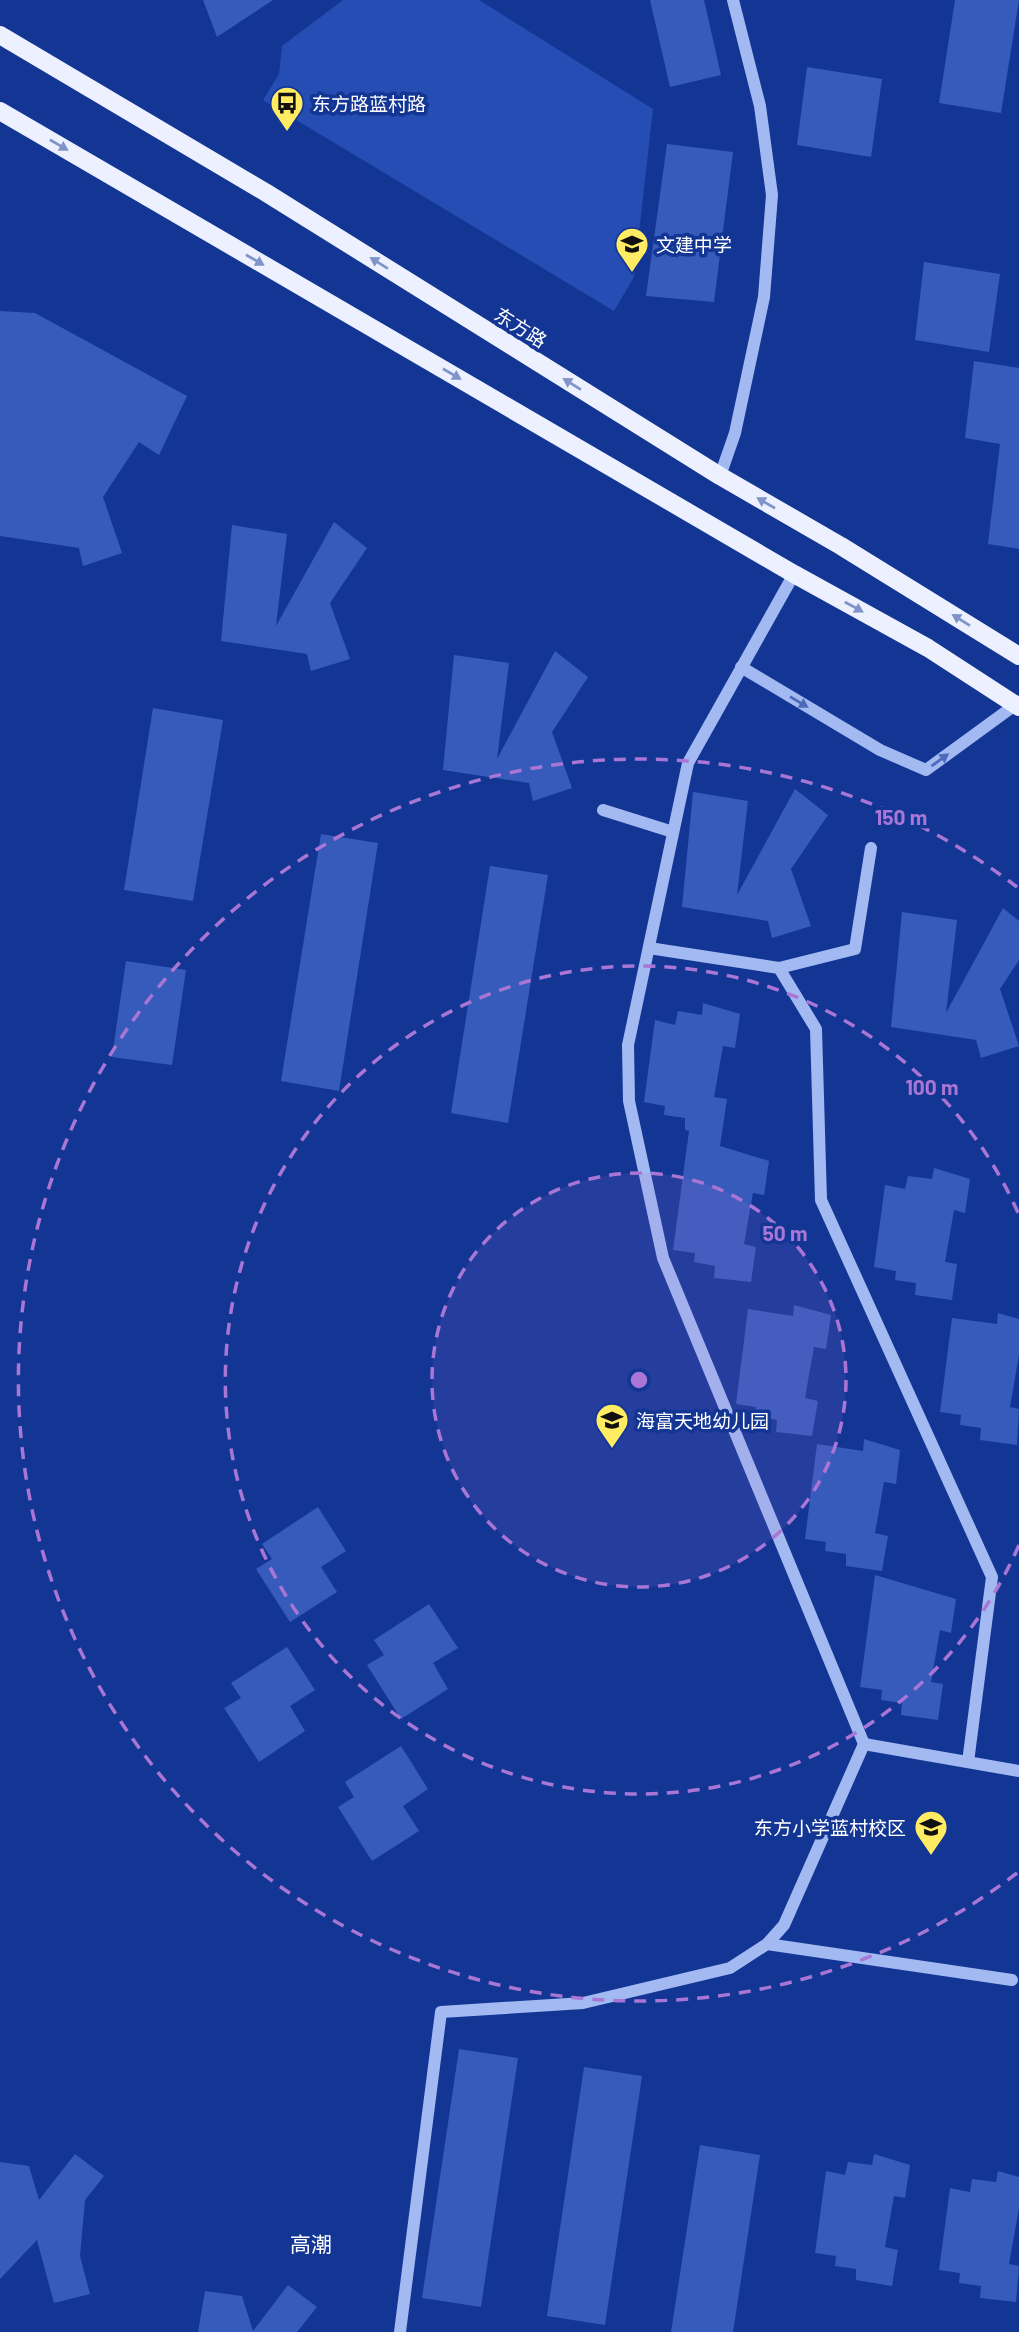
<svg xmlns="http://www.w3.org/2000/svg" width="1019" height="2332" font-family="Barlow,'Noto Sans SC',sans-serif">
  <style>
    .green { fill: #254db3 }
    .building { fill: #375bbb }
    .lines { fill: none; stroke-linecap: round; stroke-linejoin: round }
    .minor { stroke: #a2b9f2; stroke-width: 12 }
    .major { stroke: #edf1ff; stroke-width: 18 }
    .oneway { fill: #8094ca }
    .oneway2 { fill: #4c6aba }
    .ring { fill: none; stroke: #a976d5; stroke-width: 3.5; stroke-dasharray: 12 9 }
    .labels { text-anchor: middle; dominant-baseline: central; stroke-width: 7; stroke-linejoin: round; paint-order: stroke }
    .poi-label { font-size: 19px; fill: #fff; stroke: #133694; text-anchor: start }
    .street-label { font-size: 19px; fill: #fff; stroke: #133694 }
    .neighbourhood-label { font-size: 21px; fill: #fff; stroke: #133694 }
    .centre { fill: #a976d5; stroke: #133694; stroke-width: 3.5 }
    .ring-label { font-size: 21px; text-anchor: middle; font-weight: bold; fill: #a976d5; stroke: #133694; stroke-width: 7; stroke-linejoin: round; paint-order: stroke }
  </style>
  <rect width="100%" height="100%" fill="#133694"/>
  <!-- green -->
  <polygon class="green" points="343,0 479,0 653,109 634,277 614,311 263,100 279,74 282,46"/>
  <!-- building -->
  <g class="building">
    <polygon points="203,0 273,0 217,37"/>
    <polygon points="650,0 704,0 721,75 670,87"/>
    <polygon points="955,0 1019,0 1001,113 939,103"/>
    <polygon points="807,67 882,79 871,157 797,145"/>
    <polygon points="667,144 733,152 714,302 646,296"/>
    <polygon points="924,262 1000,274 989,352 915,340"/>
    <polygon points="0,311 35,313 187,396 159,455 139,442 103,497 122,553 83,566 79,548 0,536"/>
    <polygon points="974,361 1019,368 1019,549 988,544 1000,444 965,438"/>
    <polygon points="334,522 367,548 330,603 350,659 311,671 307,654 221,641 232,525 287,534 276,626"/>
    <polygon points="555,651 588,677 552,732 572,788 533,801 529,783 443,770 454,655 509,663 497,759"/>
    <polygon points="153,708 223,720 193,901 124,890"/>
    <polygon points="795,789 828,815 791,869 811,926 772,938 768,921 682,907 693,792 748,801 737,895"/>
    <polygon points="321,834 378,843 339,1091 281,1081"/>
    <polygon points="490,866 548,875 508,1123 451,1113"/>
    <polygon points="1003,908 1019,921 1019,960 1000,989 1019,1046 981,1058 976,1040 891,1027 902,912 957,920 946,1013"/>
    <polygon points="126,961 186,970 172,1065 112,1057"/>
    <polygon points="703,1003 740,1014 735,1048 723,1046 714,1097 727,1099 720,1146 769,1161 764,1195 753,1193 744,1244 756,1247 751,1282 714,1278 715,1266 694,1262 695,1253 673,1250 689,1131 685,1130 685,1118 664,1115 665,1106 644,1102 655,1020 675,1025 678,1011 702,1015"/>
    <polygon points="934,1168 970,1179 965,1213 954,1210 945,1262 957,1264 952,1300 915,1295 916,1283 895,1280 896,1271 874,1267 885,1185 905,1189 908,1176 932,1179"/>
    <polygon points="794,1305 831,1315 826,1349 814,1347 805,1398 818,1401 812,1436 776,1432 777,1420 755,1416 756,1407 736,1404 748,1309 793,1316"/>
    <polygon points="998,1313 1019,1319 1019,1355 1010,1407 1019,1409 1017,1445 980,1440 981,1428 960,1425 961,1415 940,1412 952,1318 997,1324"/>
    <polygon points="864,1439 900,1450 896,1484 884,1482 875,1533 888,1536 882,1571 846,1566 846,1554 825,1551 826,1542 805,1539 817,1444 863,1451"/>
    <polygon points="318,1507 346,1551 321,1567 337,1592 290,1622 256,1569 272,1559 262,1544"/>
    <polygon points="875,1575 956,1599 951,1633 940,1630 931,1682 943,1684 938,1720 901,1715 902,1703 881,1700 882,1690 860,1687"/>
    <polygon points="429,1604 458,1648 433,1663 448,1689 401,1719 367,1665 384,1655 374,1640"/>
    <polygon points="287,1647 315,1690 290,1706 305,1731 259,1762 224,1708 241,1698 231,1683"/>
    <polygon points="401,1746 428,1789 403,1806 419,1831 372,1861 338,1807 354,1797 345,1782"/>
    <polygon points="459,2049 518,2058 481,2307 422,2298"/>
    <polygon points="584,2067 642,2076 605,2325 547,2316"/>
    <polygon points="700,2145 760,2155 733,2332 671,2332"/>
    <polygon points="75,2154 104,2176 85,2200 80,2256 90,2294 54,2303 37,2240 0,2279 0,2162 29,2166 39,2200"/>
    <polygon points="874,2154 910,2165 905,2198 894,2196 885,2247 898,2250 892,2286 856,2280 856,2269 835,2266 836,2256 815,2253 826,2171 845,2175 848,2162 872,2165"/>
    <polygon points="998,2171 1019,2177 1019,2208 1009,2264 1019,2266 1016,2302 980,2298 981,2286 959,2283 960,2273 939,2270 950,2188 970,2192 972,2179 996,2182"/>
    <polygon points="288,2285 317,2307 297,2332 198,2332 205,2291 242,2296 253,2331"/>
  </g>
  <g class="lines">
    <!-- minor -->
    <g class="minor">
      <polyline points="720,476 735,433 764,297 772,195 760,106 733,0"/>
      <polyline points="741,667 880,750 926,770 1015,705"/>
      <polyline points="603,810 673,832"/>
      <polyline points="649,948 779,968 816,1029 821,1200 992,1577 968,1762"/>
      <polyline points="779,968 855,949 871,848"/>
      <polyline points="864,1744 1019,1771"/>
      <polyline points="767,1944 1012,1980"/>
      <polyline points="400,2332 441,2012 583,2003 730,1968 767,1944 784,1925 864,1744 663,1258 629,1101 628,1045 688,763 794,574"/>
    </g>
    <!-- major -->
    <g class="major">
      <polyline points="0,35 265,192 720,476 841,546 1019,656"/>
      <polyline points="0,111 794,574 928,648 1019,707"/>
    </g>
  </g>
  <!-- one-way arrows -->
  <defs><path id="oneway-solid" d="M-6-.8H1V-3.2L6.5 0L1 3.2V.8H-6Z" transform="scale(1.75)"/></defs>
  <g class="oneway">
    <use href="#oneway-solid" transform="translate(59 145) rotate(30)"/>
    <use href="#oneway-solid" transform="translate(255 260) rotate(30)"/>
    <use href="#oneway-solid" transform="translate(379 263) rotate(-148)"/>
    <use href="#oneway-solid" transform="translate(452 374) rotate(30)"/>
    <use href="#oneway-solid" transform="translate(572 384) rotate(-148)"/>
    <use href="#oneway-solid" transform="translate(766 503) rotate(-150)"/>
    <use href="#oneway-solid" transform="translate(854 607) rotate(29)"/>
    <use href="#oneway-solid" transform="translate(961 620) rotate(-148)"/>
  </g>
  <g class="oneway2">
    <use href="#oneway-solid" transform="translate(799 702) rotate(31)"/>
    <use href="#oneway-solid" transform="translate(940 760) rotate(-36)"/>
  </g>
  <!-- distance rings -->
  <circle cx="639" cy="1380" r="207" fill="#a976d5" fill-opacity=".12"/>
  <g class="ring">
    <circle cx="639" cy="1380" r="207"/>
    <path d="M1019 1545A414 414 0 1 1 1019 1215"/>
    <path d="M1017 1873A621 621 0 1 1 1017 887"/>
  </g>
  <!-- icons -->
  <defs>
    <symbol id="bus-pin" viewBox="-11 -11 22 30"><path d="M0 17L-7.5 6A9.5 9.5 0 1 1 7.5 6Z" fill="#ffec63" stroke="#133694"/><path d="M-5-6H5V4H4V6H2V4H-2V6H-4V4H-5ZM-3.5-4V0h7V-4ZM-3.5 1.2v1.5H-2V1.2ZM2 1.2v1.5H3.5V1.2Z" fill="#111"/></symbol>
    <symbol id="school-pin" viewBox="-11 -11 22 30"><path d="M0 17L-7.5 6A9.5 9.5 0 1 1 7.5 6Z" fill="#ffec63" stroke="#133694"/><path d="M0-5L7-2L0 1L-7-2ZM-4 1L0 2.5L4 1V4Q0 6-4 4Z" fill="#111"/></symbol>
  </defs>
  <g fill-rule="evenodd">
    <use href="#bus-pin" x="268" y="84" width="38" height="52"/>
    <use href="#school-pin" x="613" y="225" width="38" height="52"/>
    <use href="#school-pin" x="593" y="1401" width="38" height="52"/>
    <use href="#school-pin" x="912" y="1808" width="38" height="52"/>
  </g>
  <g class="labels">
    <!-- poi labels -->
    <g class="poi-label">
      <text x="312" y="103">东方路蓝村路</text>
      <text x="656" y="244">文建中学</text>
      <text x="636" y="1420">海富天地幼儿园</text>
      <text x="906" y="1827" text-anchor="end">东方小学蓝村校区</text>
    </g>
    <!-- street labels -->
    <g class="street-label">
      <text transform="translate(521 327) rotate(32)">东方路</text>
    </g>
    <!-- neighbourhood labels -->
    <g class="neighbourhood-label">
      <text x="311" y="2243">高潮</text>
    </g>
  </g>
  <circle cx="639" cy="1380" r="10" class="centre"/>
  <g class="ring-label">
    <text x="901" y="825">150 m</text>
    <text x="932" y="1095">100 m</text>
    <text x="785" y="1241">50 m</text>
  </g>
</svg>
